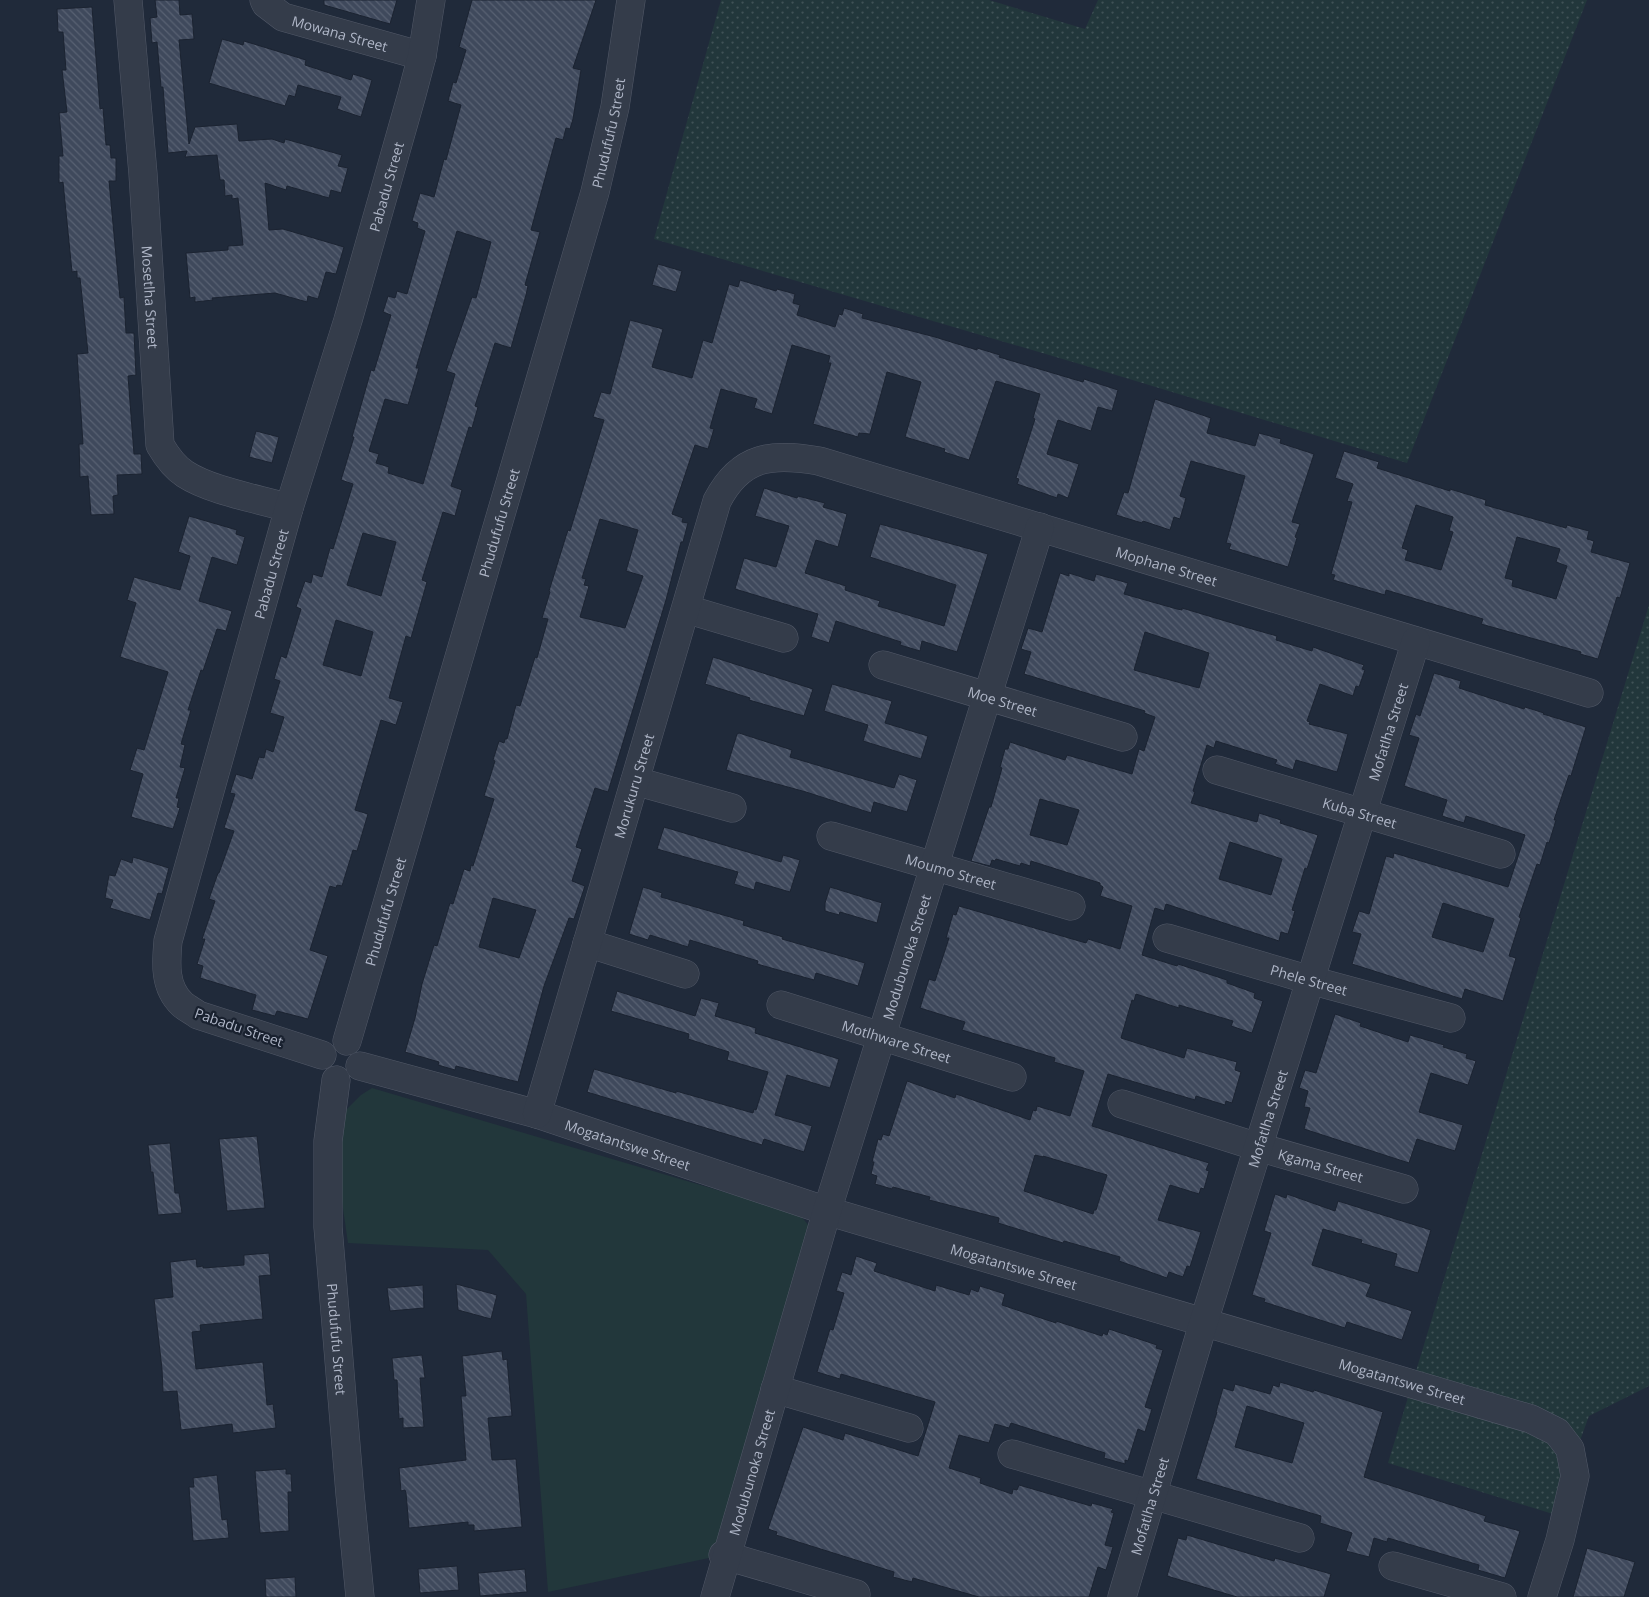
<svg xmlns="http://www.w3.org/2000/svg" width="1649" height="1597" font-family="'Open Sans',sans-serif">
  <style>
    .grass { fill: url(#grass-dots) }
    .park { fill: #22373b }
    .building { fill: url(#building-back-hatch); stroke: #1b2331; fill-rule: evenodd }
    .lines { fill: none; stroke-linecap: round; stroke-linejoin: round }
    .minor-casing { stroke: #525968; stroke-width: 29 }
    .minor { stroke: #343c4a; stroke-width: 28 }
    .labels { text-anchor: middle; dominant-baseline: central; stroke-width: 4.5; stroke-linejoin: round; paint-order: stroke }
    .street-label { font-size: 14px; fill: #afb6c7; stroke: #19212f }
  </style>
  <defs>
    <pattern id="grass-dots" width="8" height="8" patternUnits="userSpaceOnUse" patternTransform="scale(1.25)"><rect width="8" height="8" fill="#22373b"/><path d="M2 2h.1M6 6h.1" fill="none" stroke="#405256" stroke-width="1.8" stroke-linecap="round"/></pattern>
    <pattern id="building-back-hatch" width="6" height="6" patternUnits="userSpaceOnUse" patternTransform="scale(1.25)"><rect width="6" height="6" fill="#3f495c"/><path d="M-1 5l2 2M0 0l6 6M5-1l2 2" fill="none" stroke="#586172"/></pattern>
  </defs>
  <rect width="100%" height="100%" fill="#202a3a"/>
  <!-- grass -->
  <g class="grass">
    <polygon points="721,0 989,0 1085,29 1098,0 1587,0 1407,463 1083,365 654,239"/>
    <polygon points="1649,605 1649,1386 1589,1416 1553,1514 1388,1463"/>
  </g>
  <!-- park -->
  <polygon class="park" points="372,1088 799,1214 810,1227 723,1555 548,1592 526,1294 488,1250 348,1243 335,1154 345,1111 361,1095"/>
  <!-- building -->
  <g class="building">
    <polygon points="155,0 179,0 180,15 192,14 194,39 179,40 189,144 195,127 237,124 239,141 272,139 284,143 285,139 342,155 338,166 348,168 341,193 331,190 329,198 287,186 286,190 265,183 269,230 283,229 344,247 336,274 326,272 318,299 308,296 307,302 275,293 212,298 213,300 195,302 195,297 190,298 186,253 228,250 228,246 243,245 238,198 232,199 232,195 225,196 224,180 220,180 217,155 185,157 187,151 168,153 163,87 161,87 157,42 152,43 150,18 157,17"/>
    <polygon points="324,0 397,0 390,24 324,5"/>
    <path d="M472,0h124l-23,68 8,2 -8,49 -3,10 -4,-1 -3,12 -7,-2 -25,92 9,2 -15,53 3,1 -2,9 -15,53 -16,-5 -20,63 3,1 -6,21 -3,-1 -18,59 11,4 -7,26 -12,-4 -21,68 5,2 -16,56 -5,-2 -17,62 14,4 -7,23 -15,-5 -26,90 13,4 -11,37 -4,-1 -11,36 -5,-1 -1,3 -6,-2 -20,64 18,6 -20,63 -31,-8 -2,5 -23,-6 4,-15 -56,-17 3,-12 -6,-2 8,-25h-3l13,-38 -6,-2 9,-26h1l15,-42 -10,-3 11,-34 -5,-1 6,-19 16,5 7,-22 5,1 2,-9 7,3 11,-35 -14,-4 10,-32 -6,-2 7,-23 5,2 15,-49 -5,-2 9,-26 6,2 2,-9 9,3 8,-29 3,1 20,-65 -12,-4 13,-43h-2l19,-67 3,1 17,-56 -8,-3 5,-16 7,2 2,-7 10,3 18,-63 -8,-3 1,-5 -6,-2 8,-28 14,4 10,-38 2,1 15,-55 -13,-4 5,-19 3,1 10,-33 -7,-3zM457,231l34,11 -15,56 -4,-1 -26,74 9,3 -32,110 -35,-11 1,-6 -13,-4 3,-9 -10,-3 16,-52 23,6 11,-37h-3zM363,533l33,9 -15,54 -34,-11zM336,620l37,12 -12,44 -38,-11z"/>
    <polygon points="92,7 100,109 103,108 106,145 110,145 111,158 116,158 116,181 109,181 120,298 124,297 126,333 134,333 136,375 128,376 134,454 141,454 142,474 117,475 118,495 113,496 114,514 91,515 88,476 80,477 79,444 83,444 77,354 88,353 80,278 77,278 77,271 72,272 63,182 59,183 59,156 63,156 59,113 67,112 62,70 66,70 63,32 58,32 57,9"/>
    <polygon points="222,39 243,45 244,41 306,60 305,65 351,80 353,74 372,80 361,117 337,109 341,97 298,85 295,97 289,95 285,106 209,83"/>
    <polygon points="658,264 682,271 676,292 652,285"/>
    <path d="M740,280l36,11 1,-2 18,5 -2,9 7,2 -3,10 38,12 4,-13 3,1 2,-7 19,6 -1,4 73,19 42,13v-2l23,7 -1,2 84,25 1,-3 34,11 -6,21 -14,-4 -7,24 -33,-11 -11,34 32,10 -11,34 -10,-4 -1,4 -40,-14 2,-5 -3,-1 19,-59 -2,-1 7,-24 -44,-13 -27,79 -25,-8 1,-3 -40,-12 16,-55 -34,-10 -17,62 -11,-1 -1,4 -45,-13 18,-61h-3l2,-7 -38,-11 -20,69 -18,-6 3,-9 -36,-10 -11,39 4,1 -6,20 -13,-4 -23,69 11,4 -1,4 6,1 -5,19h-2l-15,58 -58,192 -13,-4 -19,59 6,2 -10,32 13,5 -11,33 -5,-1 -25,68 -26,96 -62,-16 -1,4 -17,-5 1,-3 -34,-10 10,-34 7,-34 12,-39 3,1 13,-43 3,1 11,-35 6,2 1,-6 2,1 21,-67 -10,-3 11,-35 -2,-1 6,-19 5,2 1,-4h2l9,-34 4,1 15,-49 2,1 11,-39 -6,-1 8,-26 -1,-1 17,-55 2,-6 2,1 34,-111 -11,-3 8,-25 9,2 20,-74 33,9 -11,38 40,11 11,-38 9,3 17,-59 9,3zM600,519l38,11 -12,41 17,5 -18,52 -45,-11 9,-31 -5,-1 2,-6 -4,-1zM493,898l43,12 -17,48 -40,-11z"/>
    <polygon points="1155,399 1211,418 1207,433 1255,446 1259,433 1281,439 1280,443 1314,454 1292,522 1300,524 1295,537 1297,538 1288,567 1229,549 1231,544 1226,543 1245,476 1191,461 1180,496 1186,498 1180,519 1174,517 1170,530 1143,521 1142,523 1116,515 1124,492 1128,493"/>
    <polygon points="256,431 279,437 272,463 249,457"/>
    <path d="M1344,451l35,11 -2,6 73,23v-2l36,11 -1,5 81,23 1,-3 22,6 -2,8 7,2 -3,11 39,11 -10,35 -3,-1 -19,62 -18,-5 1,-2 -100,-28 2,-5 -97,-29 -1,5 -52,-15 2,-5 -4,-1 21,-72 -5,-1 6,-17 -18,-6zM1416,505l37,12 -4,14 4,1 -12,38 -36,-10 3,-10 -6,-2zM1517,537l43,12 -4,13 11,4 -11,33 -44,-13 1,-6 -8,-2z"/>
    <polygon points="764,488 797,498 798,496 825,503 823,507 847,514 838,547 816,540 805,573 846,586 845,590 880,601 878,606 944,626 956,585 870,557 880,524 988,554 957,652 922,641 920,651 900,645 901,642 836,621 829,643 811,637 818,614 735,589 744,558 776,567 789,526 755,516"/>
    <polygon points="189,516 237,530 236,534 245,537 237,565 212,557 199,601 232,611 226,631 217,629 203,671 201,670 188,710 191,710 181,744 185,745 180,767 185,768 176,798 179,798 177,807 180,808 173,829 131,817 143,774 130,770 137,748 144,750 168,672 120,657 136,603 127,600 134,577 180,590 190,556 178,552"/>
    <path d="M1060,573l9,3v-3l25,8 2,-7 32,9 -4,11 53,15 5,1v-2l70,21 25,7 -1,4 36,11 1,-4 51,18 -2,4 3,1 -6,17 -3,-1 -3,10 -33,-12 -13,37 3,1 -1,2 39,10 -11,38 -41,-12 -3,10 -18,-6 2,-4 -61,-19 -2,7 -7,-3 -14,46 2,1 -4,11 66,19 2,-9 22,7 -1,3 38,12 -11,34 -2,-1 -13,42 3,1 -7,23 -7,-2 -2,9 -113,-37 -2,7 -9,-3 -13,47 35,11 1,-2 49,16v3l28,10 -1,5 9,3 -11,32 -21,-7 2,-5 -54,-16v3l-43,-14 -2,7 -2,-1 -11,38 63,20 3,-10 50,14 -2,8 6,2 -9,31 -6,-2 -1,4 -29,-9 -1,4 -87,-26 -16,52 117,37 -3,7 3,1 -5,18 -3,-1 -2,6 -29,-9 -12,35 43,12 -11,35 -3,-1 -4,11 -14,-5 -2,6 -48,-17 1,-4 -56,-16 -1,2 -65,-20 1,-5 -70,-18 1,-3 -37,-10 -1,2 -17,-5 2,-8 -6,-2 3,-12h-2l6,-23 3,1 2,-6 6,2 18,-55 48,17 1,-4 74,26 3,-10 3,1 1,-5 33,10 14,-45 -30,-9 1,-4 -93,-28 3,-8 -45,-14 9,-29 6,2 14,-43h-3l7,-24 3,1 3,-9 127,37 2,-4 32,10 12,-43 -32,-10 3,-9 -3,-2v-2l-69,-22 -1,5 -9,-3 -1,3 -24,-7 -1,2 -3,-1 -2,6 -19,-5 18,-54h2l11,-39 -2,-1 5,-18h3l2,-7 55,18 2,-5 65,19 7,-25 5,2 11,-34 -11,-4 1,-2 -121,-37 7,-22 -10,-3 7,-21 14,4zM1145,632l64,21 -10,35 -65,-18zM1040,799l39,11 -12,35 -37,-10zM1230,842l52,17 -11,36 -52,-16zM1035,1155l8,2v-1l64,19 -11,35h-2l-1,4 -69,-23z"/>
    <polygon points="713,657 813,689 804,716 749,700 750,698 705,684"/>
    <path d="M1434,673l27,8 -2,7 65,21 1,-2 19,6 -1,1 43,13 -15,49 -2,-1 -15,45h2l-7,23 -2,-1 -7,23 -3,-1 -18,53 2,1 -12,38 7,2 -13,43 -38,-12 -3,10 -110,-35 9,-30 -9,-2 7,-21 10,3 17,-58 7,2 1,-5 114,34 17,-52 -59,-19 -2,7 -22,-7 5,-16 -43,-14 15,-48 -10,-3 7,-21 4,2zM1443,903l51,16 -11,33 -51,-15z"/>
    <polygon points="832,684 892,701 885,723 928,736 921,759 863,741 868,725 824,711"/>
    <polygon points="739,733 792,750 790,757 894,788 899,774 917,780 907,812 874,802 871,813 806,792 726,770 737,734"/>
    <polygon points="664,827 781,862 783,855 800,860 790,892 756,882 754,890 734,884 738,872 657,849"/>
    <polygon points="133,857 169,868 162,894 158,893 150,920 110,908 113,900 105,898 109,875 115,876 121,859 132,863"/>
    <polygon points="643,887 662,893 661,897 744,921 743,925 783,937 782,939 865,963 858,986 816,973 814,980 757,964 758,961 690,940 688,947 650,935 648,940 629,934"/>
    <polygon points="830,887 882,903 877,923 840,912 839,915 825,911 825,903"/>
    <polygon points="617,991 695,1016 701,998 719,1003 715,1016 756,1028 755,1033 839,1059 830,1088 787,1075 775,1115 812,1126 804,1152 764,1139 762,1145 587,1092 594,1069 676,1093 676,1091 753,1113 754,1109 756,1110 768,1072 727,1060 729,1052 688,1039 689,1034 611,1011"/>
    <polygon points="1335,1014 1361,1023 1360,1026 1408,1042 1410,1035 1444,1045 1443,1047 1467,1054 1466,1058 1476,1061 1468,1085 1431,1073 1419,1112 1463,1125 1455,1151 1417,1139 1409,1163 1304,1129 1310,1108 1304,1107 1308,1091 1299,1088 1305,1070 1316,1073"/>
    <polygon points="257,1136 265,1208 227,1211 219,1139"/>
    <polygon points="170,1143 175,1193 179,1193 182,1213 158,1215 153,1172 151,1172 148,1145"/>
    <polygon points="1275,1194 1286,1198 1287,1194 1335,1211 1338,1201 1431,1230 1418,1273 1394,1266 1397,1254 1361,1243 1362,1240 1323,1229 1312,1265 1371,1284 1366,1296 1412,1311 1402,1340 1347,1322 1345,1328 1264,1302 1265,1299 1252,1295 1271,1233 1264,1231"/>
    <polygon points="269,1253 271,1275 259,1276 263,1319 200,1325 201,1331 192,1332 196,1369 263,1362 267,1405 273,1404 276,1428 233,1433 232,1424 181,1430 177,1391 163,1392 162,1369 154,1299 173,1297 170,1262 196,1259 197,1267 203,1266 203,1268 244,1265 244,1255"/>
    <polygon points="856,1256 877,1263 874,1271 935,1291 936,1285 969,1295 971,1289 978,1292 980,1286 1005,1294 1002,1305 1056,1323 1056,1321 1102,1336 1103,1333 1107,1335 1109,1329 1157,1345 1156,1348 1163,1350 1145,1407 1152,1409 1145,1432 1138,1429 1128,1461 1125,1460 1125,1464 1104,1458 1105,1453 1011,1423 1009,1428 995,1424 989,1443 959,1435 949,1468 981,1478 980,1483 1012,1494 1013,1489 1017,1490 1019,1485 1091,1506 1092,1503 1113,1509 1111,1512 1114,1513 1105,1545 1113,1547 1106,1570 1098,1567 1089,1597 979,1597 913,1578 912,1582 893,1577 894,1572 776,1535 777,1532 768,1529 803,1427 843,1440 845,1433 918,1456 935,1402 841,1374 840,1379 817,1372 830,1329 833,1330 844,1293 836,1291 842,1272 851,1275"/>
    <polygon points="456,1284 497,1295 491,1319 458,1310"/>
    <polygon points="423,1285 424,1308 390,1311 387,1288"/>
    <polygon points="502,1351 503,1360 507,1359 512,1416 488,1418 492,1460 516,1459 522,1527 474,1531 474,1525 468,1525 468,1522 409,1528 406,1493 405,1490 401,1491 399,1468 466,1460 461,1396 466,1396 462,1356"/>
    <polygon points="422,1355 425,1378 420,1378 424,1427 403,1428 403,1418 399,1419 397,1380 394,1380 392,1358"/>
    <path d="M1280,1382l33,10 1,-2 69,22 -19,65 122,39 -2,5 36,10 -15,47 -27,-8 1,-5 -91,-27 -1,4 -13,-4 -5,19 -23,-6 6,-18 -32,-10 1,-7 -125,-37 21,-67h-1l7,-24 10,3 2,-7 35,10 3,-9 6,2zM1247,1406l57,17 -12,40 -57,-16z"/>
    <polygon points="286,1469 286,1474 291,1474 292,1492 288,1492 289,1531 260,1533 255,1471"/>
    <polygon points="217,1475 222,1520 227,1519 229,1538 193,1541 189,1487 194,1487 193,1478"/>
    <polygon points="1187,1535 1267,1559 1274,1561 1275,1558 1331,1574 1324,1597 1237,1597 1167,1576 1178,1538 1186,1540"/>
    <polygon points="1587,1548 1635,1562 1624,1597 1573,1597"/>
    <polygon points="457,1566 459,1590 420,1593 418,1569"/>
    <polygon points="525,1569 527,1592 480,1596 478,1573"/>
    <polygon points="295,1577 296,1597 266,1597 265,1579"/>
  </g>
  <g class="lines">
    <defs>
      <g id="minor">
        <path id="s1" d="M128,0l15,174 17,271c7,12 14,22 25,29 26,17 74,25 104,34"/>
        <path id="s2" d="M264,0l2,4 17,13 139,39"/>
        <polyline points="686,609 784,638"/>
        <path id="s3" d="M883,665l240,72"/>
        <path id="s4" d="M1217,770l284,84"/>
        <polyline points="635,781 732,808"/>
        <path id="s5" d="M831,836l240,70"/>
        <path id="s6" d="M1167,938l143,42 141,38"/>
        <polyline points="587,943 685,974"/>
        <path id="s7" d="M781,1005l231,72"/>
        <path id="s8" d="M347,1041l248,-849 20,-85 16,-107"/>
        <path id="s9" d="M322,1055l-124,-40c-5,-4 -12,-7 -16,-11 -18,-17 -16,-41 -14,-63l121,-433 59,-188 64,-226 10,-38 9,-56"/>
        <path id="s10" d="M360,1066l177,48 290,97 704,208 26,13 13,17 5,27 -15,64 -18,57"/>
        <path id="s11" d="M336,1080l-8,61v86l22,267 10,103"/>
        <path id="s12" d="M1122,1104l136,43 146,42"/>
        <path id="s13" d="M537,1114l180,-613c24,-46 55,-48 102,-40l770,232"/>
        <polyline points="775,1389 909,1428"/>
        <polyline points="1012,1454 1300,1538"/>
        <polyline points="723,1555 856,1594"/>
        <polyline points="1393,1566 1502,1597"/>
        <path id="s14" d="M715,1597l112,-386 213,-684"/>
        <path id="s15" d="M1122,1597l82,-276 212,-680"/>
      </g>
    </defs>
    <!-- minor casing -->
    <use href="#minor" class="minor-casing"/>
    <!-- minor -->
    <use href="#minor" class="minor"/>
  </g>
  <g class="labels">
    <!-- street labels -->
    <g class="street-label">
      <text stroke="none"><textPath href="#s2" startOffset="85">Mowana Street</textPath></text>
      <text stroke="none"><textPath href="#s8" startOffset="945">Phudufufu Street</textPath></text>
      <text stroke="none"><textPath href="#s9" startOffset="1002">Pabadu Street</textPath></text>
      <text stroke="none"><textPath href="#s1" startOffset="298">Mosetlha Street</textPath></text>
      <text stroke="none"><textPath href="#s8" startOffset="540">Phudufufu Street</textPath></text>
      <text stroke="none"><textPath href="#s13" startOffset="1122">Mophane Street</textPath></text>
      <text stroke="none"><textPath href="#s9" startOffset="598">Pabadu Street</textPath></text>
      <text stroke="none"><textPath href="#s3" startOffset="125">Moe Street</textPath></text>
      <text stroke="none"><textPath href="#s15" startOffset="905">Mofatlha Street</textPath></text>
      <text stroke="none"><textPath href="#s13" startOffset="342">Morukuru Street</textPath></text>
      <text stroke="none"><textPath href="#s4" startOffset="149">Kuba Street</textPath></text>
      <text stroke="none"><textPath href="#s5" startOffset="125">Moumo Street</textPath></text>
      <text stroke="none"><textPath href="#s8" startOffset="135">Phudufufu Street</textPath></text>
      <text stroke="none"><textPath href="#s14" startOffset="668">Modubunoka Street</textPath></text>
      <text stroke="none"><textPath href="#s6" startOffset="148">Phele Street</textPath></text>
      <text transform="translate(239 1027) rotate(19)">Pabadu Street</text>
      <text stroke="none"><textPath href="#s7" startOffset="121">Motlhware Street</textPath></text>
      <text stroke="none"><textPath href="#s15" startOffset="500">Mofatlha Street</textPath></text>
      <text stroke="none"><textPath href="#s10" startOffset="279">Mogatantswe Street</textPath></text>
      <text stroke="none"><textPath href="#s12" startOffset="208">Kgama Street</textPath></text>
      <text stroke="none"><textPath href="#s10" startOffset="684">Mogatantswe Street</textPath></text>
      <text stroke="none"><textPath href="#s11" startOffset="260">Phudufufu Street</textPath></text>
      <text stroke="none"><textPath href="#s10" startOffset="1089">Mogatantswe Street</textPath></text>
      <text stroke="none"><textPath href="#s14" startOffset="130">Modubunoka Street</textPath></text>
      <text stroke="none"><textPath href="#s15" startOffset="95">Mofatlha Street</textPath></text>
    </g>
  </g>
</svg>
